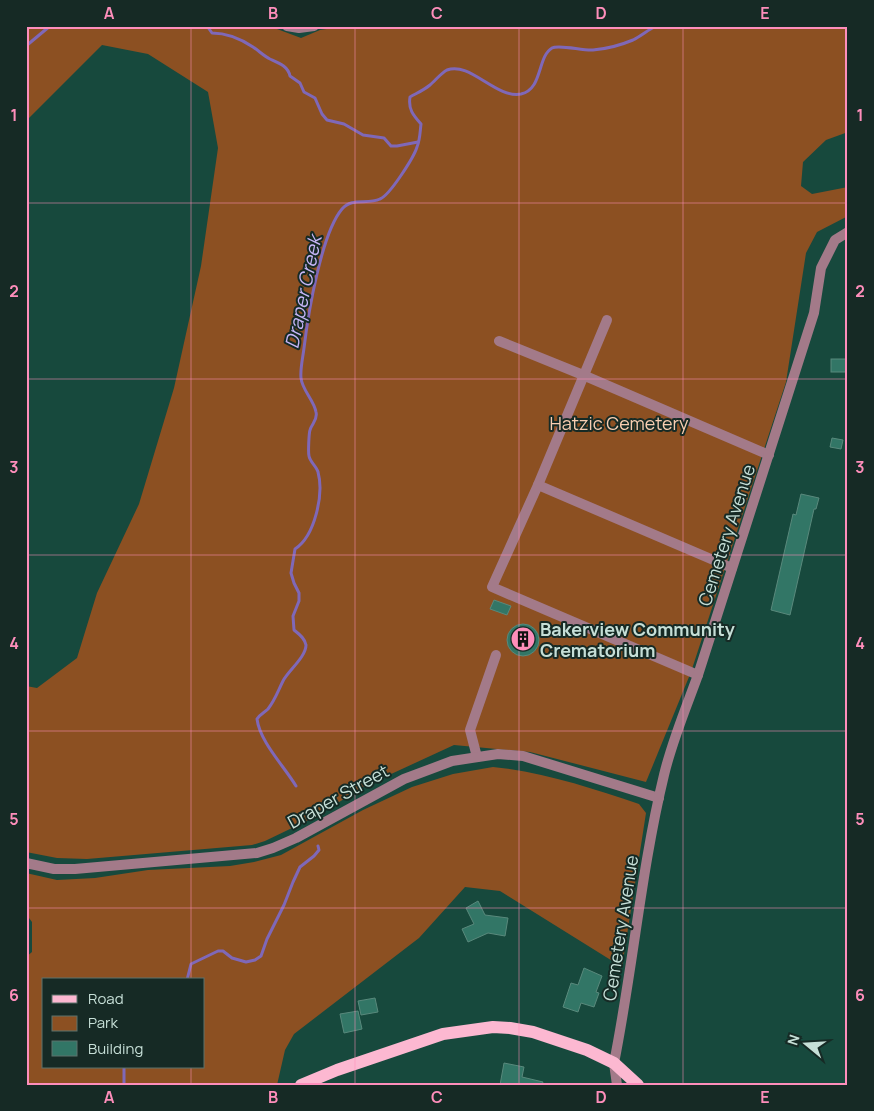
<svg xmlns="http://www.w3.org/2000/svg" width="874" height="1111" font-family="Manrope,sans-serif">
  <style>
    .green { fill: #8c5022; fill-rule: evenodd }
    .lines { fill: none; stroke-linecap: round; stroke-linejoin: round }
    .stream { stroke: #7f68b8; stroke-width: 3 }
    .building { fill: #327666; stroke: #59897c }
    .minor { stroke: #a37a89; stroke-width: 10 }
    .major { stroke: #fcb8d1; stroke-width: 12 }
    .grid { fill: none; stroke: #fe8ebb; stroke-width: 1; stroke-opacity: 0.55 }
    .labels { text-anchor: middle; dominant-baseline: central; stroke-width: 4; stroke-linejoin: round; paint-order: stroke }
    .park-label { font-size: 18px; fill: #f8ceb1; stroke: #162a25 }
    .street-label { font-size: 18px; fill: #c6dfd7; stroke: #162a25 }
    .poi-label { font-size: 18px; font-weight: bold; fill: #c6dfd7; stroke: #162a25; text-anchor: start }
    .water-label { font-size: 19px; font-style: italic; fill: #c6b6f7; stroke: #162a25 }
    .neatline { fill: none; stroke: #fe8ebb; stroke-width: 2 }
    .grid-label { font-size: 16px; text-anchor: middle; font-weight: bold; fill: #fe8ebb }
  </style>
  <rect width="100%" height="100%" fill="#17493d"/>
  <!-- green -->
  <g class="green">
    <polygon points="26,26 269,26 301,38 320,30 333,28 336,26 848,26 848,132 826,140 803,162 801,186 812,194 848,187 848,216 817,232 806,253 786,382 691,672 646,782 530,752 454,745 363,787 317,816 265,841 252,845 87,859 57,858 26,852 26,686 37,688 77,658 97,593 139,504 174,388 201,266 218,148 208,92 148,54 102,45 26,121"/>
    <path d="M493,767c50,5 98,21 146,37l7,9 -24,154 -122,-76 -35,-4 -46,51 -125,96 -9,16 -8,35h-251v-128l6,-5v-30l-6,-8v-41l31,7 38,-2 53,-8 82,-4 24,-4 27,-7 82,-45 49,-23 41,-13zM44,980h160v87h-160z"/>
  </g>
  <g class="lines">
    <!-- stream -->
    <g class="stream">
      <path d="M207,26l5,7c14,0 29,6 41,14 6,4 11,9 17,12 9,4 18,7 20,17l10,7 4,9 11,6 7,16 5,6 17,4 19,11 21,3 7,8h6l21,-4"/>
      <polyline points="26,46 50,26"/>
      <path d="M296,786c-12,-20 -36,-44 -39,-67 3,-5 7,-6 11,-10 7,-9 10,-18 15,-28 5,-10 23,-24 23,-36 -1,-7 -7,-11 -12,-15l-1,-14 6,-15v-8l-5,-10 -3,-10 4,-24c20,-13 29,-55 23,-77 -1,-5 -8,-10 -9,-16 -1,-4 0,-23 1,-26 2,-7 8,-10 6,-18 -2,-12 -14,-22 -15,-34 -1,-9 2,-21 3,-30 4,-33 17,-114 38,-139 10,-12 25,-4 38,-10 10,-4 34,-42 37,-52 3,-7 3,-15 4,-23 -8,-9 -13,-15 -11,-27 7,-4 14,-7 20,-12 5,-4 11,-12 17,-15 23,-9 49,29 74,24 22,-5 16,-37 31,-46 7,-4 31,3 41,2 13,-1 28,-5 40,-10 8,-4 15,-10 23,-14"/>
      <polyline points="187,980 191,964 218,951 223,951 232,958 246,962 255,960 261,956 267,939 284,905 293,882 300,867 314,856 319,850 318,846"/>
      <polyline points="124,1085 124,1067"/>
    </g>
  </g>
  <!-- building -->
  <g class="building">
    <rect x="831" y="359" width="17" height="13"/>
    <polygon points="832,438 843,440 841,449 830,447"/>
    <polygon points="801,494 819,498 816,509 814,509 790,615 771,610 793,514 796,515"/>
    <polygon points="494,600 511,606 507,615 490,609"/>
    <circle cx="523" cy="640" r="16"/>
    <polygon points="478,901 485,915 508,918 505,936 488,933 468,942 462,929 474,924 466,908"/>
    <polygon points="584,968 602,976 596,992 599,993 594,1007 581,1003 578,1012 563,1007 571,983 578,985"/>
    <polygon points="375,998 378,1012 361,1015 358,1001"/>
    <polygon points="358,1011 362,1029 344,1033 340,1014"/>
    <polygon points="504,1063 524,1067 522,1077 543,1082 542,1085 500,1085"/>
  </g>
  <g class="lines">
    <!-- minor -->
    <g class="minor">
      <polyline points="287,26 299,28 314,26"/>
      <polyline points="499,341 583,375 769,455"/>
      <polyline points="538,485 607,320"/>
      <polyline points="698,675 492,587 538,485 732,568"/>
      <polyline points="477,757 470,730 496,655"/>
      <polyline points="26,863 54,869 75,869 257,853 273,848 296,838 404,779 452,761 498,754 523,756 659,798"/>
      <path d="M617,1085l-3,-22c19,-95 27,-193 50,-288 8,-34 22,-67 34,-100l116,-362 7,-45 14,-28 13,-8"/>
    </g>
    <!-- major -->
    <polyline class="major" points="301,1085 337,1070 443,1034 493,1027 510,1028 533,1032 587,1050 614,1063 638,1085"/>
  </g>
  <!-- grid -->
  <path class="grid" d="M191,26v954M355,26v1059M519,26v1059M683,26v1059M26,203h822M26,379h822M26,555h822M26,731h822M26,908h822M191,1067v18"/>
  <!-- icons -->
  <defs>
    <symbol id="building-disc" viewBox="-11 -11 22 22"><circle r="9.5" fill="#fe8ebb" stroke="#162a25"/><path d="M-4-6H4V6H1V3H-1V6H-4ZM-2.5-4.3h1.7v1.8h-1.7ZM.8-4.3h1.7v1.8H.8ZM-2.5-1h1.7V.8h-1.7ZM.8-1h1.7V.8H.8Z" fill="#111"/></symbol>
  </defs>
  <g fill-rule="evenodd">
    <use href="#building-disc" x="509" y="625" width="28" height="28"/>
  </g>
  <g class="labels">
    <!-- park labels -->
    <g class="park-label">
      <text x="619" y="423">Hatzic Cemetery</text>
    </g>
    <!-- street labels -->
    <g class="street-label">
      <text transform="translate(726 535) rotate(-72)">Cemetery Avenue</text>
      <text transform="translate(338 796) rotate(-29)">Draper Street</text>
      <text transform="translate(620 928) rotate(-81)">Cemetery Avenue</text>
    </g>
    <!-- poi labels -->
    <g class="poi-label">
      <text x="540" y="629">Bakerview Community<tspan x="540" dy="21">Crematorium</tspan></text>
    </g>
    <!-- water labels -->
    <g class="water-label">
      <text transform="translate(303 292) rotate(-78)">Draper Creek</text>
    </g>
  </g>
  <!-- border -->
  <rect width="874" height="1111" fill="none" stroke="#162a25" stroke-width="55"/>
  <!-- legend -->
  <rect x="42" y="978" width="162" height="90" fill="#162a25" stroke="#5c726c"/>
  <rect x="52" y="995" width="25" height="8" fill="#fcb8d1" stroke="#5c726c"/>
  <text x="88" y="1004" font-size="15" fill="#c6dfd7">Road</text>
  <rect x="52" y="1016" width="25" height="15" fill="#8c5022" stroke="#5c726c"/>
  <text x="88" y="1028" font-size="15" fill="#c6dfd7">Park</text>
  <rect x="52" y="1041" width="25" height="15" fill="#327666" stroke="#5c726c"/>
  <text x="88" y="1054" font-size="15" fill="#c6dfd7">Building</text>
  <!-- north arrow -->
  <g transform="translate(806 1044) rotate(288)" stroke="#162a25" stroke-width="4" paint-order="stroke">
  <path d="M0-4L9 19L0 12L-9 19Z" fill="#c6dfd7"/>
  <text y="-8" font-size="14" font-weight="bold" text-anchor="middle" fill="#c6dfd7">N</text>
  </g>
  <rect x="28" y="28" width="818" height="1056" class="neatline"/>
  <g class="grid-label">
    <text x="109" y="19">A</text>
    <text x="273" y="19">B</text>
    <text x="437" y="19">C</text>
    <text x="601" y="19">D</text>
    <text x="765" y="19">E</text>
    <text x="14" y="121">1</text>
    <text x="860" y="121">1</text>
    <text x="14" y="297">2</text>
    <text x="860" y="297">2</text>
    <text x="14" y="473">3</text>
    <text x="860" y="473">3</text>
    <text x="14" y="649">4</text>
    <text x="860" y="649">4</text>
    <text x="14" y="825">5</text>
    <text x="860" y="825">5</text>
    <text x="14" y="1001">6</text>
    <text x="860" y="1001">6</text>
    <text x="109" y="1103">A</text>
    <text x="273" y="1103">B</text>
    <text x="437" y="1103">C</text>
    <text x="601" y="1103">D</text>
    <text x="765" y="1103">E</text>
  </g>
</svg>
